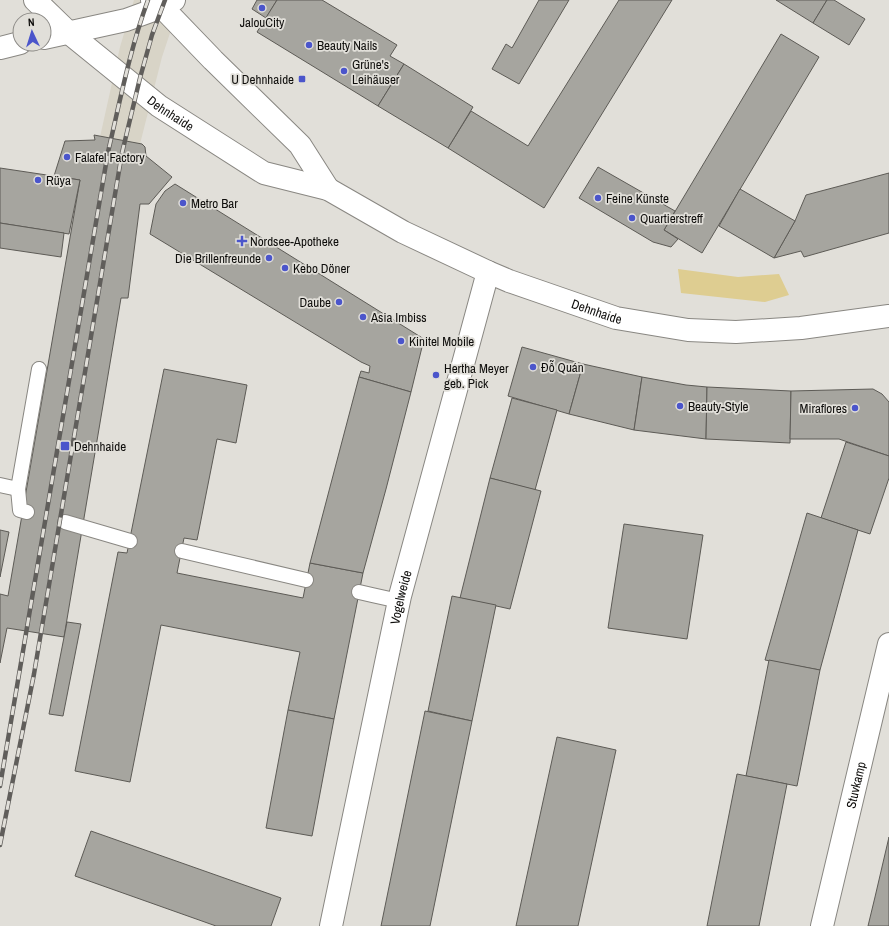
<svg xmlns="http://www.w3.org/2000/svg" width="889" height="926" font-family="'Archivo Narrow',sans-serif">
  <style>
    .built { fill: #d8d4c7 }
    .green { fill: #decd91 }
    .building { fill: #a6a59f; stroke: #5d5b56 }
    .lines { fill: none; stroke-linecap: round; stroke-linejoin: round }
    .service-casing { stroke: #898782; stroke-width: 16 }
    .minor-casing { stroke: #898782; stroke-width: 24 }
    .secondary-casing { stroke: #898782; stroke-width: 24 }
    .primary-casing { stroke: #898782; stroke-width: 24 }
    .service { stroke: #fff; stroke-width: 14 }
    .minor { stroke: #fff; stroke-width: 22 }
    .secondary { stroke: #fff; stroke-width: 22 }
    .primary { stroke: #fff; stroke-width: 22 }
    .rail-casing { stroke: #605e5b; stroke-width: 4.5 }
    .rail { stroke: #e1dfd9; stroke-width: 3; stroke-dasharray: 9; stroke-linecap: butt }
    .poi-dot { fill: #4b55cb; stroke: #e1dfd9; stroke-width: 1.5 }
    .labels { text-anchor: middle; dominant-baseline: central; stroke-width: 3.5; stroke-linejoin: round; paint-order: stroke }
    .poi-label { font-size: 13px; fill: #0f0e0c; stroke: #e1dfd9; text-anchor: start }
    .street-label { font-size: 13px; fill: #0f0e0c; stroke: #e1dfd9 }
  </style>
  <rect width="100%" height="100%" fill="#e1dfd9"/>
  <!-- built -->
  <polygon class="built" points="134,0 181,0 162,57 140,144 100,137 120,47"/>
  <!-- green -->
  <polygon class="green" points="678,269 738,277 779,274 789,295 765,302 681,293"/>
  <!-- building -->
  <g class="building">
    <polygon points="257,0 277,0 266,18 252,9"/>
    <polygon points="277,0 322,0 397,45 390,56 404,64 378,106 257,32"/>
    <polygon points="539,0 569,0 519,84 492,69 506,44 512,48"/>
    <polygon points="619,0 672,0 544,208 448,148 471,111 528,146"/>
    <polygon points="776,0 827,0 813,23"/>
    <polygon points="827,0 834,0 865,19 849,45 813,23"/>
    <polygon points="781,34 819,57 702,253 664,230"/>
    <polygon points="404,64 473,107 448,148 378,106"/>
    <polygon points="94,135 142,144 145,147 146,156 172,177 149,204 140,204 128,298 121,298 64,637 7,628 0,663 0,594 8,596 80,180 54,176 65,141 95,140"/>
    <polygon points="598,167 675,211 664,230 678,239 671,247 653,242 579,198"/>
    <polygon points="0,168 80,180 69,234 0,223"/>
    <polygon points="889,173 889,233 804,257 801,251 774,258 795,221 806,195"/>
    <polygon points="175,184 424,339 411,392 359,377 361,371 369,373 370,366 361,362 150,234 156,204 165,191"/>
    <polygon points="740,189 795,221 774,258 719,226"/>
    <polygon points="0,223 64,233 61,257 0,248"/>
    <polygon points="522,347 583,364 569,414 508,396"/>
    <polygon points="583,364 642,377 634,430 569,414"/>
    <polygon points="164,369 247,385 236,443 217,439 197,540 184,538 177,573 303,598 310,563 363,573 334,719 288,710 300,652 161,625 130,782 75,771 118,552 127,553"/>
    <polygon points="359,377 411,392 386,489 363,573 310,563"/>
    <polygon points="642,377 686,385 707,387 706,439 634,430"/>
    <polygon points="707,387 791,391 790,443 706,439"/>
    <polygon points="873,389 882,394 889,402 889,456 839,439 790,439 791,391"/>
    <polygon points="512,398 557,410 535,490 490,478"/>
    <polygon points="846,442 889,456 889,478 870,534 821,518"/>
    <polygon points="490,478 541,491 510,609 460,598"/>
    <polygon points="807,513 858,530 820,670 765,660"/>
    <polygon points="624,524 703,535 687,639 608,628"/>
    <polygon points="0,530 9,532 0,577"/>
    <polygon points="452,596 496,605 472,721 428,711"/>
    <polygon points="67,622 81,624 63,716 49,714"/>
    <polygon points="769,660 820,670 797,786 746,776"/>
    <polygon points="288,710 334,719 312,836 266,828"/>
    <polygon points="425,711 472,721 430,926 381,926"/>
    <polygon points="557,737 616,750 578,926 516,926"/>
    <polygon points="737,774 787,784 759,926 707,926"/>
    <polygon points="91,831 281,898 271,926 216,926 75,876"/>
    <polygon points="889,837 889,926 868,926 875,897"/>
  </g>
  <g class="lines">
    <defs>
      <g id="service">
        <polyline points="0,485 18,489"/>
        <polyline points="27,512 20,510 18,489 39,369"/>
        <polyline points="65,522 130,541"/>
        <polyline points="182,551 306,580"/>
        <polyline points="359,592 372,595 399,601"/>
      </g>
      <g id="minor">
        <path id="s1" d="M331,926l69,-330 88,-324"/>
        <path id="s2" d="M822,926l67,-282"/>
      </g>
      <g id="secondary">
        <path id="s3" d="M35,0l34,33 90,73 105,67 64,16 75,43 85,40 21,9 107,37 72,12 48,2 65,-4 88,-12"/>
        <polyline points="152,0 162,7 213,60 300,145 328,189"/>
      </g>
      <g id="primary">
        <polyline points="44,38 126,20 162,7 174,0"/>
        <polyline points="0,48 20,43"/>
      </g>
    </defs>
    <!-- service casing -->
    <use href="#service" class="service-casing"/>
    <!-- minor casing -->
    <use href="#minor" class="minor-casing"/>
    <!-- secondary casing -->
    <use href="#secondary" class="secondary-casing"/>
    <!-- primary casing -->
    <use href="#primary" class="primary-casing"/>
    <!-- service -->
    <use href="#service" class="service"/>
    <!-- minor -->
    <use href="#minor" class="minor"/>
    <!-- secondary -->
    <use href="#secondary" class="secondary"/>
    <!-- primary -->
    <use href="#primary" class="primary"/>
    <defs>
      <g id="rail">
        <path d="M0,786l108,-634c12,-51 22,-103 40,-152"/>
        <polyline points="0,845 34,674 122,153 140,78 152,35 165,0"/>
      </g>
    </defs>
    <!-- rail casing -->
    <use href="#rail" class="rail-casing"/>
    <!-- rail -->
    <use href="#rail" class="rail"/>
  </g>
  <!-- markers -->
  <g class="poi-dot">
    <circle cx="262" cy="8" r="4"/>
    <circle cx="309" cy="45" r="4"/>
    <circle cx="344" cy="71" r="4"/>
    <rect x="298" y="75" width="8" height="8" rx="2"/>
    <circle cx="67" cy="157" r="4"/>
    <circle cx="38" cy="180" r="4"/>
    <circle cx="598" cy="198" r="4"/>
    <circle cx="183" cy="203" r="4"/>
    <circle cx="632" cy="218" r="4"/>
    <path d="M240 235h4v4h4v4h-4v4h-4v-4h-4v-4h4z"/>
    <circle cx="269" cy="258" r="4"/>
    <circle cx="285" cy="268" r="4"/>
    <circle cx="339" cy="302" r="4"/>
    <circle cx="363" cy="317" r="4"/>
    <circle cx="401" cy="341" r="4"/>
    <circle cx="533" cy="367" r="4"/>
    <circle cx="436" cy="375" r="4"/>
    <circle cx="680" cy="406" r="4"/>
    <circle cx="855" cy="408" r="4"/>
    <rect x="60" y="441" width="10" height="10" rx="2"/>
  </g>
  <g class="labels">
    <!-- poi labels -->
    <g class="poi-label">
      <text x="262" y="22" text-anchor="middle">JalouCity</text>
      <text x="317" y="45">Beauty Nails</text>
      <text x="352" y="64">Grüne's<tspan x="352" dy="15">Leihäuser</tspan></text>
      <text x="294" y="79" text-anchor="end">U Dehnhaide</text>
      <text x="75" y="157">Falafel Factory</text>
      <text x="46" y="180">Rüya</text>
      <text x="606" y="198">Feine Künste</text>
      <text x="191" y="203">Metro Bar</text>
      <text x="640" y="218">Quartierstreff</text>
      <text x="250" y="241">Nordsee-Apotheke</text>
      <text x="261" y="258" text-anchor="end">Die Brillenfreunde</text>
      <text x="293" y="268">Kebo Döner</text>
      <text x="331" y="302" text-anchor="end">Daube</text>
      <text x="371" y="317">Asia Imbiss</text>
      <text x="409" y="341">Kinitel Mobile</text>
      <text x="541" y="367">Đỗ Quán</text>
      <text x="444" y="368">Hertha Meyer<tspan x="444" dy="15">geb. Pick</tspan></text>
      <text x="688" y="406">Beauty-Style</text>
      <text x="847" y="408" text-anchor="end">Miraflores</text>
      <text x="74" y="446">Dehnhaide</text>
    </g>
    <!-- street labels -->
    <g class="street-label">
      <text stroke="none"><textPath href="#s3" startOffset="177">Dehnhaide</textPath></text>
      <text stroke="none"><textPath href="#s3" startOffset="650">Dehnhaide</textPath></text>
      <text stroke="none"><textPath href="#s1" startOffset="336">Vogelweide</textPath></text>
      <text stroke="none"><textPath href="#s2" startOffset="145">Stuvkamp</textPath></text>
    </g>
  </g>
  <!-- north arrow -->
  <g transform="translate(32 32) rotate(356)"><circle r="19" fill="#e1dfd9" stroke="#8d8b87"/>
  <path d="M0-3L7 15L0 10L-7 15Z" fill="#4b55cb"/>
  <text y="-6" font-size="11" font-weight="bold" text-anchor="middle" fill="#0f0e0c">N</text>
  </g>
</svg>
